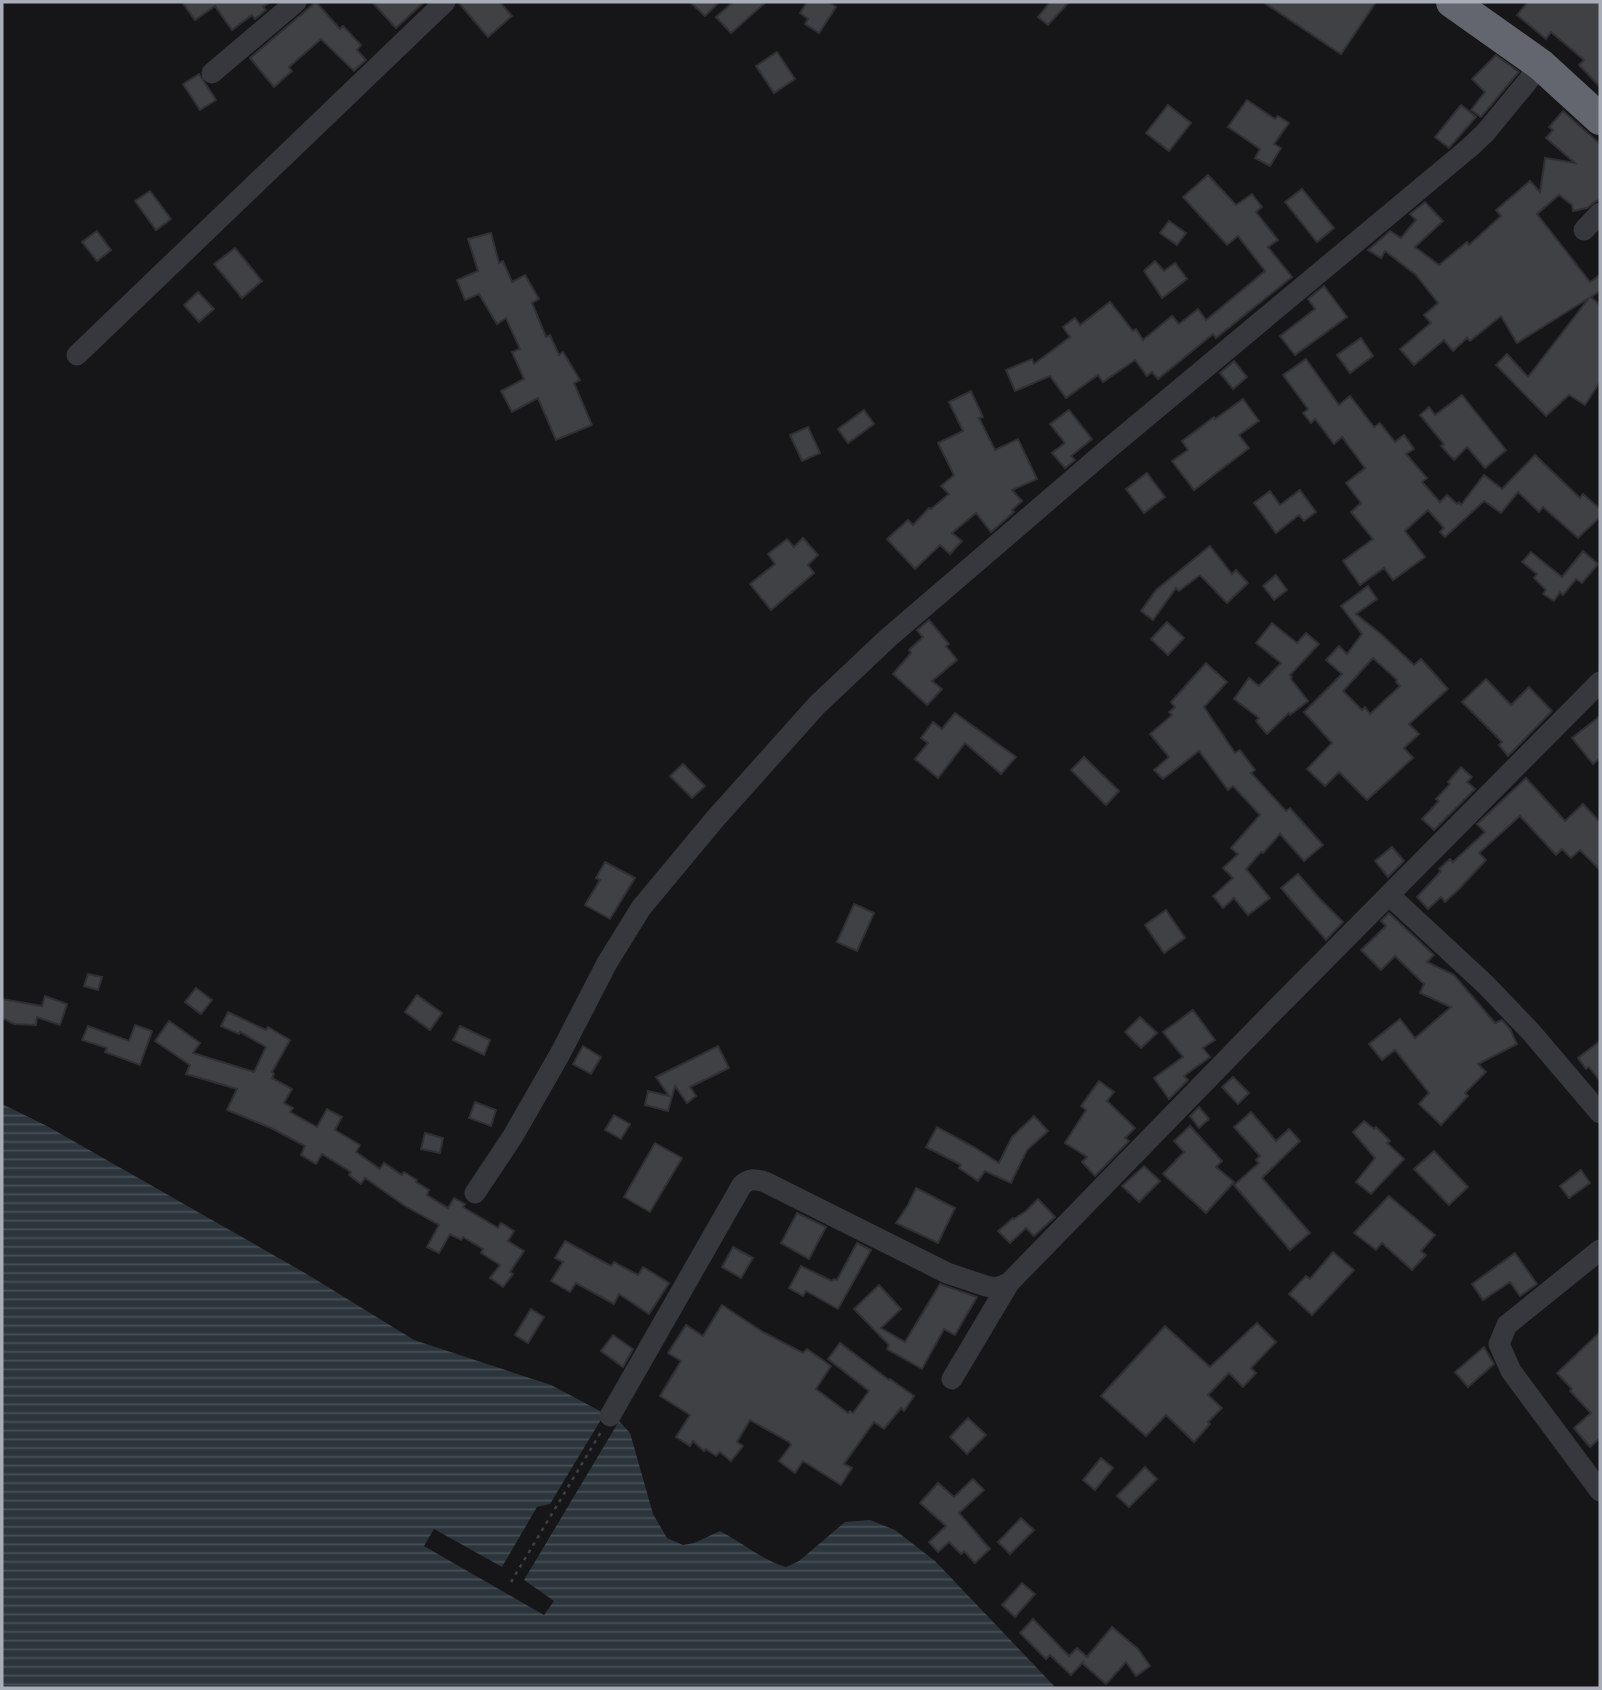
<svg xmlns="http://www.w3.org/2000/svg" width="1602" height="1690" font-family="'Open Sans',sans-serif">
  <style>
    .water { fill: url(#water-rules) }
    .pier { fill: #161618 }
    .building { fill: #404145; stroke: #303034; stroke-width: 2; fill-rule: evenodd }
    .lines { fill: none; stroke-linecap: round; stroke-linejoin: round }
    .path { stroke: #3d3f44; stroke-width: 2.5; stroke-dasharray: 3.5 5; stroke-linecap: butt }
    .minor { stroke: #37383d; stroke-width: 21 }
    .highway { stroke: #63666e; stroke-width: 32 }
  </style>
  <defs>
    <pattern id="water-rules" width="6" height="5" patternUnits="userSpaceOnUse" patternTransform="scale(1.75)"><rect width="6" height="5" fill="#2c353c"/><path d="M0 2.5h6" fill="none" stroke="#485056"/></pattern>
  </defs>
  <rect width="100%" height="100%" fill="#161618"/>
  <!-- water -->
  <path class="water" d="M2,1104l45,22 258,147 109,67 137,45 68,36 11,12 23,81 14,24 16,7 11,-2 26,-12c23,12 42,29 66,36l13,-6 46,-39 25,-2 25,10 40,31 121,127h-1054z"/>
  <!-- pier -->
  <polygon class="pier" points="605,1413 619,1421 524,1580 554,1601 544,1615 424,1546 434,1529 502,1567 537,1507 550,1504"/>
  <!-- building -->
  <g class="building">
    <polygon points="182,2 270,2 263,7 266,10 255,19 252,15 232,30 215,6 195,20"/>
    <polygon points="316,2 340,29 343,26 361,45 357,50 366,60 354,71 321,39 289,67 292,71 274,87 250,58"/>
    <polygon points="372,2 424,2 396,28"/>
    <polygon points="458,2 500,2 512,16 488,37"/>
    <polygon points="690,2 719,2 705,16"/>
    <polygon points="733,2 766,2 731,33 716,17"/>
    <polygon points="807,2 828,2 836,7 819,33 805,24 808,19 800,13"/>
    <polygon points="1050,2 1069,2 1048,25 1038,17"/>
    <polygon points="1263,2 1376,2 1341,54"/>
    <polygon points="1528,2 1600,2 1600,87 1579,65 1584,60 1551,32 1546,39 1517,15"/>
    <polygon points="777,52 795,79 774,93 756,66"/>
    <polygon points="1496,55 1519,72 1481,117 1471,110 1485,92 1472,79"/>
    <polygon points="199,74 216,100 200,110 183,84"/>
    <polygon points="1247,100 1275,119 1278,116 1289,123 1274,144 1281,148 1270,166 1255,158 1260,149 1228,127"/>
    <polygon points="1168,105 1191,123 1169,151 1146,133"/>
    <polygon points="1461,105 1476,117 1449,148 1435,137"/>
    <polygon points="1563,111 1600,144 1600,200 1596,201 1587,208 1573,211 1572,205 1559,195 1537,214 1590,282 1600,275 1600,291 1591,297 1600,305 1600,382 1585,405 1569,395 1546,416 1496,365 1507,354 1528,377 1589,298 1517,343 1501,316 1470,341 1467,338 1453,351 1444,340 1414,365 1400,349 1431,323 1424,315 1438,303 1416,275 1385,251 1381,258 1368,250 1390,231 1401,238 1416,220 1410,214 1425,202 1443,221 1415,247 1439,265 1467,242 1469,245 1501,216 1496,210 1530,181 1540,192 1545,158 1575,163 1546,138 1553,130 1549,127"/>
    <polygon points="1208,175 1236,205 1252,194 1262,207 1256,212 1278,240 1268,247 1292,277 1216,338 1213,334 1158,379 1152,372 1147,376 1135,360 1103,382 1098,375 1066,398 1050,376 1015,391 1006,370 1032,359 1034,364 1070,337 1063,327 1075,318 1080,325 1110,302 1133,331 1136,329 1143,340 1172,316 1179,324 1198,309 1206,320 1265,271 1238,236 1227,245 1183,197"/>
    <polygon points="1302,189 1334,228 1317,242 1285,202"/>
    <polygon points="150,191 171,219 156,230 135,201"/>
    <polygon points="1169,221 1186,233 1177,245 1160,233"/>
    <polygon points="97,231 111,250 97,261 82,242"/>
    <polygon points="491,233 499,263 503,261 512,282 525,275 539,299 532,303 546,337 550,335 559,355 563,352 580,380 574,383 592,425 556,440 538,398 512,412 501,391 524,379 512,352 520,349 506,318 497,324 479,294 465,300 457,280 478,271 468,239"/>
    <polygon points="235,248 262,281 242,298 214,264"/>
    <polygon points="1155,261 1164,271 1175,263 1187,279 1162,298 1144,271"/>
    <polygon points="1324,286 1347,317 1295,355 1280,336 1315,309 1308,299"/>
    <polygon points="198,292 214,309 199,322 184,305"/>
    <polygon points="1361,338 1373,356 1350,373 1337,355"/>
    <polygon points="1306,359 1339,405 1350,396 1374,427 1380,423 1395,442 1404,435 1414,449 1406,454 1427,478 1422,482 1440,502 1447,495 1457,504 1459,502 1461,505 1484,475 1502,489 1535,455 1580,498 1583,494 1600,509 1600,517 1578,538 1543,507 1539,512 1518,492 1501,513 1484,501 1445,537 1440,532 1444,528 1428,510 1405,531 1425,557 1393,580 1384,568 1360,585 1343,561 1373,539 1351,512 1361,503 1346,483 1365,468 1342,437 1334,444 1315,419 1311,423 1303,413 1308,409 1283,375"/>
    <polygon points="1234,361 1247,377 1233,389 1220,373"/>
    <polygon points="971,391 983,417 979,418 995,450 1018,439 1037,479 1012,490 1022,501 1012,510 1014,512 991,532 976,513 952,533 962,541 950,554 940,545 915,569 887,539 908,520 913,525 929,508 931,509 949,494 941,486 954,475 938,443 963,431 949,402"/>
    <polygon points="1462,395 1506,450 1485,468 1467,447 1454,460 1441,446 1444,444 1420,415 1429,407 1435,415"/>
    <polygon points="1243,399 1259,421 1239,435 1249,448 1194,490 1172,461 1188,450 1182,441 1214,417 1215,419"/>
    <polygon points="864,410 874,424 848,443 838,429"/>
    <polygon points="1069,410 1092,439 1071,456 1075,460 1065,468 1052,453 1065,443 1050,424"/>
    <polygon points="808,427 820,453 802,461 790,435"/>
    <polygon points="1147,473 1165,497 1144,513 1126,489"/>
    <polygon points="1300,490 1316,512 1304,521 1299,515 1276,533 1254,503 1270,491 1280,505"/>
    <polygon points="803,538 818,555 808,565 814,573 771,610 750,584 775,564 768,554 787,539 794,547"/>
    <polygon points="1210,546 1232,574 1236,570 1248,583 1227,603 1200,575 1179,591 1176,588 1153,620 1141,611 1156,590"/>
    <polygon points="1583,551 1598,564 1582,583 1576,579 1563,595 1560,592 1554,601 1543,594 1546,590 1534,578 1537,574 1522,562 1531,552 1562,577"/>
    <polygon points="1276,575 1287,590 1274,600 1263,586"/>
    <path d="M1368,586l9,13 -21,15 26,21 32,30 7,-6 27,30 -39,35 10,10 -15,14 9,10 -46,42 -28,-28 -14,14 -18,-17 25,-26 -28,-31 38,-38 -16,-14 13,-14 8,8 15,-20 -21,-28zM1373,658l24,22 -1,2 4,4 -30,28 -5,-7 -3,3 -19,-19z"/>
    <polygon points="929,620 949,644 946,646 957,660 932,681 942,689 927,705 893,674 911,653 909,650 923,637 917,630"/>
    <polygon points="1167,622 1184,638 1168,655 1151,639"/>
    <polygon points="1272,623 1297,643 1306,633 1319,644 1290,675 1292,677 1291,679 1308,701 1290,715 1289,713 1267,734 1256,721 1259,718 1234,699 1249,678 1259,686 1281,663 1256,643"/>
    <polygon points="1206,663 1227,682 1204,707 1235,753 1240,750 1255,770 1251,773 1286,811 1290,808 1323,845 1304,861 1280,834 1263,853 1261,852 1246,869 1270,898 1248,915 1234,898 1223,908 1213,896 1233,878 1223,868 1238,854 1231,848 1260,815 1233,786 1228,790 1199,751 1163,779 1154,770 1169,757 1150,734 1172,715 1169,712 1175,707 1171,702"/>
    <polygon points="1486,679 1511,705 1529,687 1552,711 1508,756 1499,745 1502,742 1462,702"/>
    <polygon points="955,713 1016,757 1001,774 965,743 938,778 915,759 928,743 921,738 933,722 942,729"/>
    <polygon points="1600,716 1600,758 1593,764 1572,738"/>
    <polygon points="1084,757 1119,791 1106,805 1071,770"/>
    <polygon points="683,764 705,786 692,798 670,776"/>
    <polygon points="1461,767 1472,777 1467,782 1475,789 1434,830 1422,819 1439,801 1436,799 1450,784 1448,782"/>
    <polygon points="1526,778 1565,821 1583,804 1600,822 1600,870 1580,850 1571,858 1562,849 1556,855 1520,816 1479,853 1486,860 1459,889 1445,902 1441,897 1428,909 1417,897 1441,871 1439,869 1450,859 1453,862 1485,832 1477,824"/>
    <polygon points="1392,847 1404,861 1388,877 1375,861"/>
    <polygon points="605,862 635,878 610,919 585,905 600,880 596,878"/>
    <polygon points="1298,874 1319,898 1343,922 1326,940 1281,888"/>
    <polygon points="854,904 874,913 857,951 837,942"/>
    <polygon points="1166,910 1185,938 1164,953 1145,925"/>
    <polygon points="1389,913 1434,955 1427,962 1454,975 1495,1023 1502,1020 1510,1029 1517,1044 1478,1064 1486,1072 1465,1093 1468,1096 1441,1125 1419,1104 1429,1093 1395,1050 1382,1060 1369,1044 1400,1019 1415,1038 1451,1007 1420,993 1424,984 1395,956 1381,970 1361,950 1386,926 1381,921"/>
    <polygon points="88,974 102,977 98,990 84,986"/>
    <polygon points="196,988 212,1000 201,1014 185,1002"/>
    <polygon points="417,995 442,1013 430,1030 405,1012"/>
    <polygon points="45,996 67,1004 60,1025 37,1017 36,1025 14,1024 2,1018 2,999 42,1006"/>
    <polygon points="1193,1010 1215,1040 1203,1048 1210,1057 1184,1076 1188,1080 1169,1099 1154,1078 1183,1057 1163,1032"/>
    <polygon points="228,1012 266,1030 268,1027 290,1040 272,1072 274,1074 272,1078 292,1089 284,1103 293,1108 290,1112 317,1127 327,1109 342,1117 335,1130 360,1145 356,1152 380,1169 384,1163 402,1175 404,1172 417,1180 416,1182 429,1190 427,1195 448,1208 454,1198 465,1204 463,1207 498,1228 501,1223 514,1231 508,1241 524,1251 510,1272 513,1274 503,1287 490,1278 500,1265 481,1253 483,1249 463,1237 461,1240 450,1234 439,1253 427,1247 439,1225 405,1206 365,1178 361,1184 349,1175 351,1172 322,1154 316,1164 301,1155 305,1146 271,1128 227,1110 237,1089 186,1074 190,1065 155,1041 169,1021 200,1043 193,1053 254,1072 266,1047 240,1032 239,1034 221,1026"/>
    <polygon points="1140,1017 1157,1033 1141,1048 1125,1032"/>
    <polygon points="135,1025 152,1031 140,1065 105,1052 107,1048 82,1040 88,1026 129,1041"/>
    <polygon points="460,1026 490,1040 484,1055 453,1040"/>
    <polygon points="1600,1041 1600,1081 1589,1067 1586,1069 1578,1058"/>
    <polygon points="583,1046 601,1057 591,1074 573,1064"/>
    <polygon points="718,1046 729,1068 690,1087 696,1096 687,1103 675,1086 668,1111 645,1105 648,1091 669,1096 656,1077"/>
    <polygon points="1233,1077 1249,1093 1238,1104 1222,1087"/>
    <polygon points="1099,1081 1114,1092 1107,1101 1135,1128 1125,1138 1129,1141 1095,1176 1082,1162 1087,1157 1065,1143 1086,1110 1081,1106"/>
    <polygon points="475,1102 496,1110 491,1126 469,1118"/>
    <polygon points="1199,1107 1209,1119 1199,1128 1190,1116"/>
    <polygon points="1251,1112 1276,1141 1289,1129 1300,1141 1262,1178 1310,1233 1290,1250 1234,1185 1259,1163 1256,1160 1260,1156 1234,1127"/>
    <polygon points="614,1115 630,1124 621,1139 605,1130"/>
    <polygon points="1034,1116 1048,1131 1027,1150 1011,1183 985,1171 978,1181 959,1168 961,1165 926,1147 937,1127 974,1147 999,1163 1012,1137"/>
    <polygon points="1364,1121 1374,1129 1376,1127 1390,1141 1387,1143 1404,1159 1371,1194 1356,1182 1375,1158 1353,1132"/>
    <polygon points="1190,1126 1222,1161 1216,1167 1234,1182 1206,1213 1163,1174 1184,1152 1174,1141"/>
    <polygon points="425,1133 443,1138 440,1153 421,1149"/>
    <polygon points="655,1143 682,1158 650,1212 624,1197"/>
    <polygon points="1434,1151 1468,1187 1449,1205 1414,1169"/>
    <polygon points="1144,1166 1160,1181 1139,1202 1122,1186"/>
    <polygon points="1581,1170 1590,1183 1569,1198 1560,1186"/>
    <polygon points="916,1188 955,1208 938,1243 896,1223 908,1205"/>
    <polygon points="1389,1196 1435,1235 1421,1251 1426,1255 1412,1270 1382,1243 1376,1250 1354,1233"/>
    <polygon points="1038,1199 1055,1217 1034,1236 1026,1228 1010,1243 998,1231 1013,1218 1014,1219 1026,1211"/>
    <polygon points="797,1213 826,1227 809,1259 781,1243"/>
    <polygon points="565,1241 611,1266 614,1262 638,1275 643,1267 669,1283 649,1314 619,1294 614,1304 576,1283 570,1292 551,1281 563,1262 555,1258"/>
    <polygon points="857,1243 871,1250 838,1309 806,1291 803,1296 789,1288 801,1266 832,1281 834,1279 837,1280"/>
    <polygon points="733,1247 753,1258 741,1278 722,1267"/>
    <polygon points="1333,1252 1354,1270 1312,1315 1289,1294 1306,1276 1310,1279"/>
    <polygon points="1515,1253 1537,1284 1520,1296 1510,1282 1483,1300 1472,1284"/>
    <polygon points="940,1284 977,1297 955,1335 944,1329 922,1369 887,1349 889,1345 854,1309 879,1285 901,1309 881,1328 905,1342"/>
    <polygon points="722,1305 763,1332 803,1353 807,1349 831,1366 816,1389 848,1413 850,1411 853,1413 869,1391 828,1359 840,1343 889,1380 890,1379 914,1396 904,1411 901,1408 884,1429 874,1422 844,1464 852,1468 841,1485 803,1461 795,1473 779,1461 791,1445 789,1442 750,1420 737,1442 743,1446 731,1461 720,1452 716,1456 706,1449 704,1451 693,1441 690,1446 676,1437 690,1415 660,1396 681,1361 668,1353 686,1325 703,1336"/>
    <polygon points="531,1309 544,1317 528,1343 515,1335"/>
    <polygon points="1257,1323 1276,1342 1251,1368 1256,1373 1243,1387 1229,1373 1208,1395 1222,1408 1208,1422 1210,1424 1194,1442 1166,1415 1146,1436 1101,1396 1165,1326 1210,1367"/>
    <polygon points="1600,1332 1600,1438 1590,1447 1574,1428 1591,1413 1570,1391 1572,1389 1557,1373"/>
    <polygon points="613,1335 633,1349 623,1367 601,1351"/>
    <polygon points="1484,1347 1494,1364 1468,1387 1455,1372"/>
    <polygon points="968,1418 986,1435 967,1454 950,1437"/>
    <polygon points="1101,1458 1113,1468 1095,1490 1083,1480"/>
    <polygon points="1145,1467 1157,1479 1129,1507 1117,1496"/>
    <polygon points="973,1479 984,1490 959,1513 990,1549 975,1563 964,1551 961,1554 949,1542 938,1552 929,1542 946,1526 920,1503 938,1483 954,1497"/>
    <polygon points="1021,1518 1034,1530 1010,1554 998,1542"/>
    <polygon points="1022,1583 1035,1594 1015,1617 1002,1605"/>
    <polygon points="1033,1619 1069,1656 1077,1648 1087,1657 1112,1627 1138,1649 1150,1666 1136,1676 1126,1662 1106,1684 1082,1663 1084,1661 1071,1675 1050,1655 1046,1659 1020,1633"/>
  </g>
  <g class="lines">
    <!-- path -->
    <polyline class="path" points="511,1582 601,1432"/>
    <!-- minor -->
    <g class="minor">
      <polyline points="212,73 296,2"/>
      <polyline points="1584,230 1600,213"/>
      <polyline points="77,355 445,2"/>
      <polyline points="1389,895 1485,984 1531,1032 1600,1113"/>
      <polyline points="475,1193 513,1136 560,1054 607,963 641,908 715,819 817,705 888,638 1108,449 1469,148 1485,133 1541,65"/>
      <polyline points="1600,1250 1507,1325 1499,1344 1511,1371 1600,1491"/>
      <polyline points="952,1379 1009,1283"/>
      <path d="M610,1416l132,-231c8,-7 13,-6 23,-3l182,91 39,13 10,2 13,-5 257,-264 334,-337"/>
    </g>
    <!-- highway -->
    <polyline class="highway" points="1452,2 1541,65 1600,119"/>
  </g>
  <!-- border -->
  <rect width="1602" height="1690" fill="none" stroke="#a8adb8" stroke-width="7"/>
</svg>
